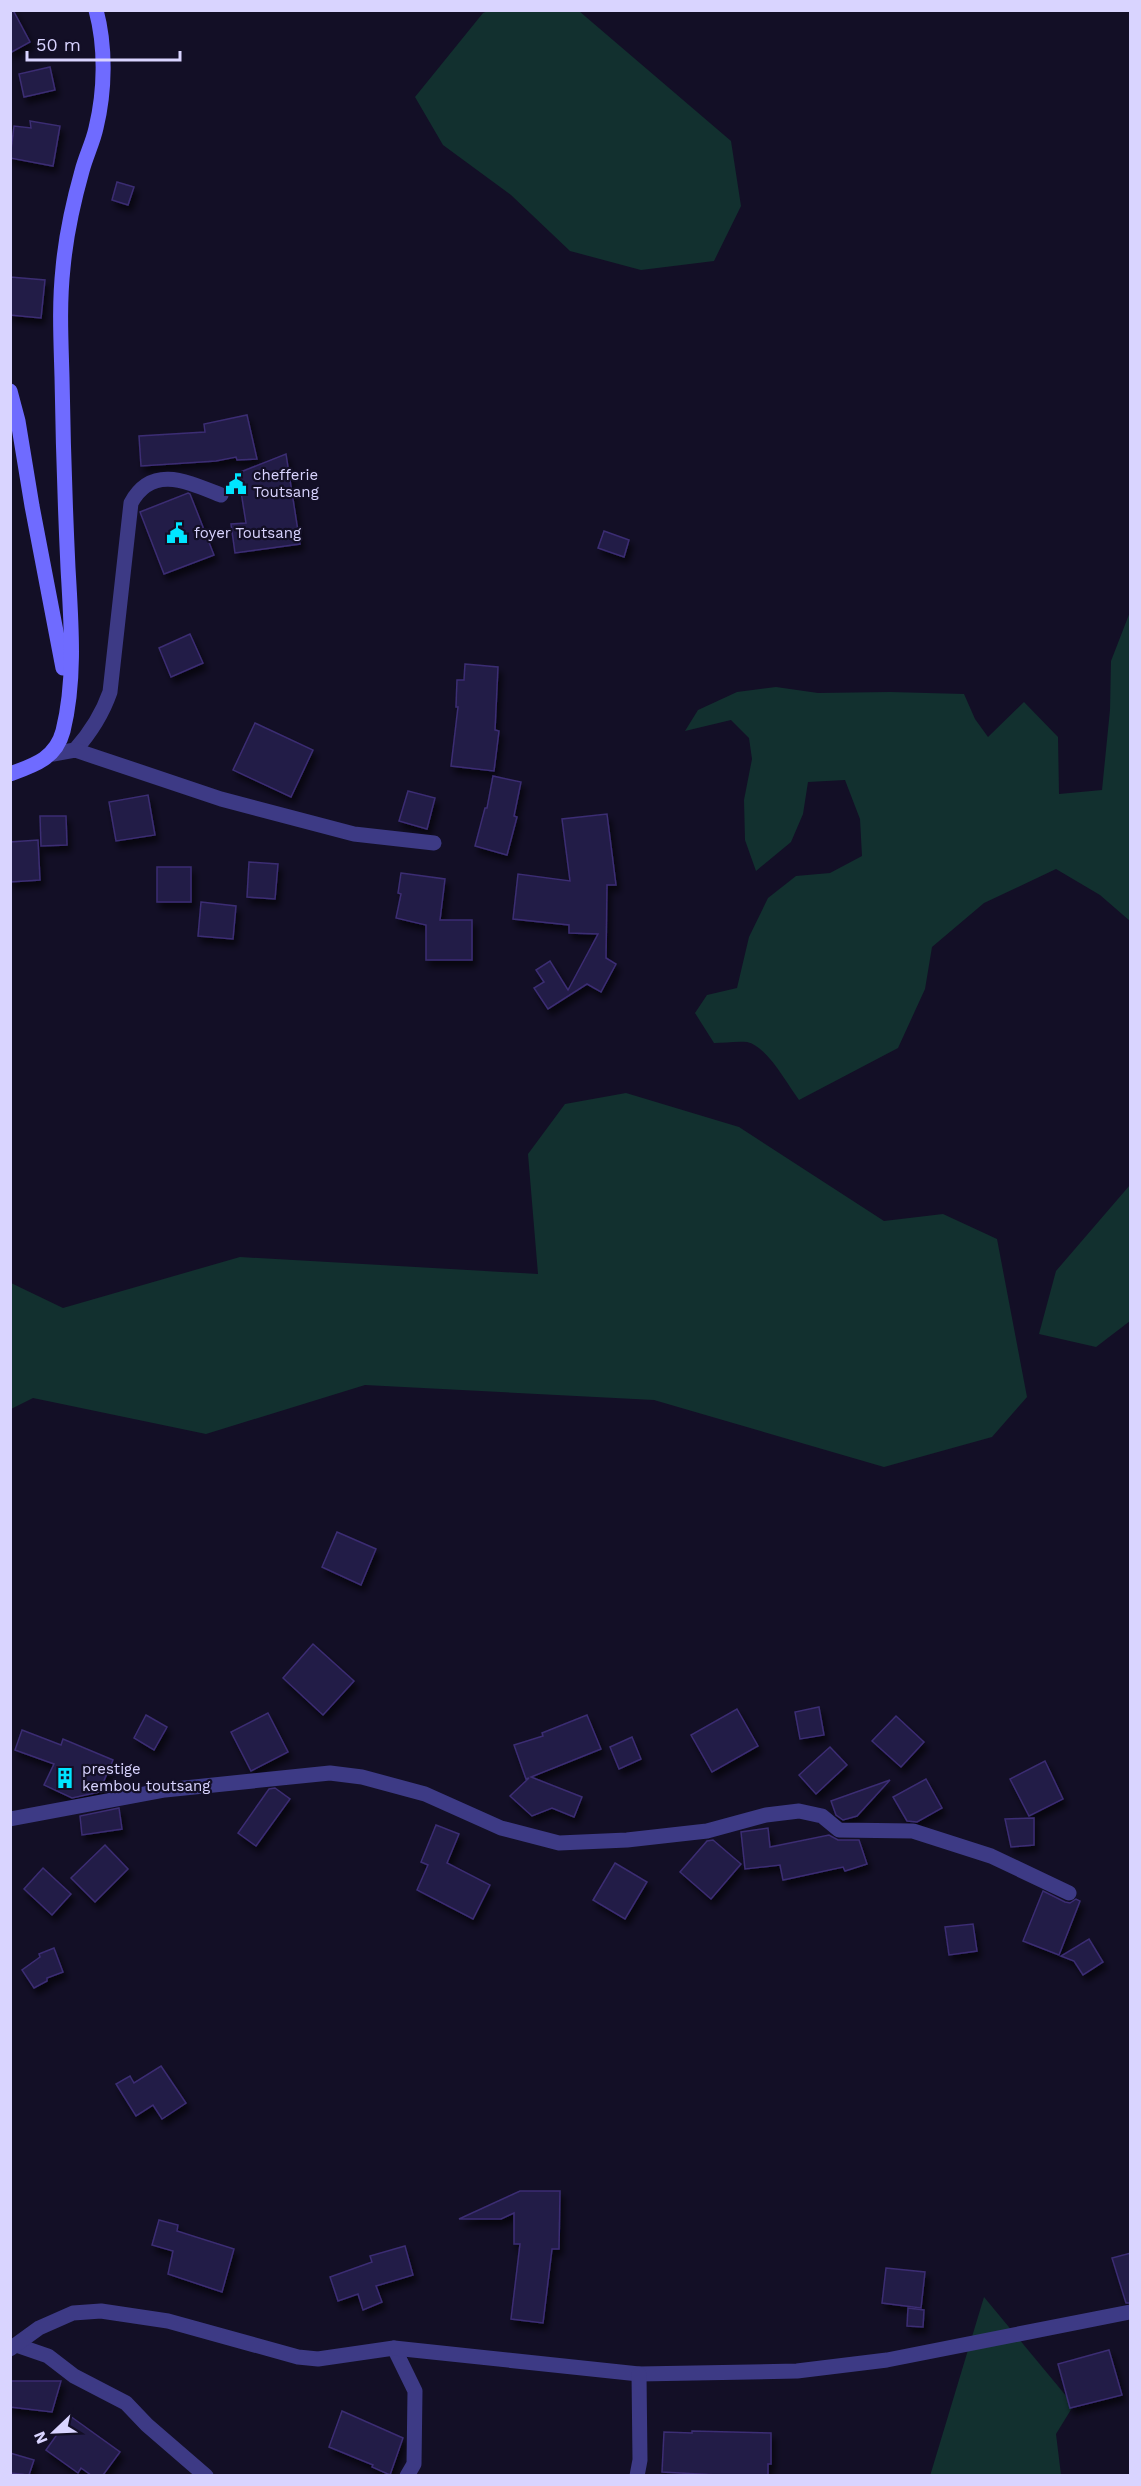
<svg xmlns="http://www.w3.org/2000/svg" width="1141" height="2486" font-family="'Work Sans',sans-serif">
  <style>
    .green { fill: #12302f }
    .building { fill: #241b47; stroke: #3b2d73; stroke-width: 1.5; filter: url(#shadow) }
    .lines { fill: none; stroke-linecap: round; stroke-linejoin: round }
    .street { stroke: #3d3a85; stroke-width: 15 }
    .secondary { stroke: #6f6bff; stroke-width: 15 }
    .labels { text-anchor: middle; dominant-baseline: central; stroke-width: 4.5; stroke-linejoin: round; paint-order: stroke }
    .poi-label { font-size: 15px; fill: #d9d4ff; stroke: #130f26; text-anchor: start }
  </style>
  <defs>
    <filter id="shadow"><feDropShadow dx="3.5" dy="6" stdDeviation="3" flood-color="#0009"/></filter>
  </defs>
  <rect width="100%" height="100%" fill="#130f26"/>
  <!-- green -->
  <g class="green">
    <polygon points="491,10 579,11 731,141 741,206 714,261 641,270 570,251 511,195 443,145 415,97 483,13"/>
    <path d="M1130,612v309l-30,-26 -44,-26 -72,34 -52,44 -7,42 -27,59 -99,52c-12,-16 -32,-54 -52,-58 -11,-1 -23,1 -33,1l-19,-30 12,-18 30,-7 12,-51 19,-39 28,-22 34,-3 32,-17 -2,-37 -15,-39 -37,2 -5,32 -12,28 -35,29 -11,-31 -1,-40 8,-41 -3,-21 -18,-18 -46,11 13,-21 39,-18 39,-5 42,6 72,-1 74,2 11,25 13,18 36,-35 34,35 1,57 43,-4 8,-80 1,-49z"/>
    <polygon points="626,1093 739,1127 884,1221 943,1214 997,1239 1027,1397 992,1437 884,1467 654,1400 365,1385 206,1434 33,1398 11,1409 11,1283 63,1308 240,1257 538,1274 528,1154 565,1104"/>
    <polygon points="1130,1185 1130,1321 1096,1347 1039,1334 1056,1271"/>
    <polygon points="984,2297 1067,2397 1072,2408 1056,2434 1061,2475 930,2476"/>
  </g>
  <!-- building -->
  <g class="building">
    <polygon points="10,10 13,10 30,42 10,53"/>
    <polygon points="50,67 55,90 24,97 19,74"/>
    <polygon points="30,121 60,126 53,166 10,158 14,126 31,128"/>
    <polygon points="117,182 134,187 128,205 112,200"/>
    <polygon points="10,277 45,280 41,318 10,315"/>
    <polygon points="247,415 257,459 237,460 236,457 216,461 141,466 139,436 205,432 204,424"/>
    <polygon points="286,454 300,544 235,553 231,524 246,523 238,473"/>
    <polygon points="188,493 190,494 214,555 164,574 140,512"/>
    <polygon points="604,531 629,540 624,557 598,548"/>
    <polygon points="190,634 203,663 171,677 159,648"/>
    <polygon points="465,664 498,667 495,730 499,731 494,771 451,766 458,707 456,707 457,680 464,680"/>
    <polygon points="255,723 313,750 291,797 233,770"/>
    <polygon points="493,776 521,782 514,816 517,817 507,855 475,846 485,808 487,808"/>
    <polygon points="408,791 435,798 427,829 399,821"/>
    <polygon points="148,795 155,835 116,841 109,802"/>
    <polygon points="607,814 616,885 607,885 606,958 616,964 601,992 587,984 548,1009 534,988 544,982 536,970 550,961 568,990 598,934 569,933 569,925 513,919 518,874 570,881 562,819"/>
    <polygon points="40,816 66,816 67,845 41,846"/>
    <polygon points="38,840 40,880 10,882 10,842"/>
    <polygon points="249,862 278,864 275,899 247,897"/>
    <rect x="157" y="867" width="34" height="35"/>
    <polygon points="401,873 445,879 440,920 472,920 472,960 426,960 426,925 396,918 401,894 398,893"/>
    <polygon points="201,902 236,906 233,939 198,936"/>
    <polygon points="337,1532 376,1549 361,1585 322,1567"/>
    <polygon points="313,1644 354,1681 323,1715 283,1678"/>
    <polygon points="819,1707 824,1735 800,1739 795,1712"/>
    <polygon points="737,1709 758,1746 712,1772 691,1735"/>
    <polygon points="268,1713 288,1752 251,1771 231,1732"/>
    <polygon points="146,1715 167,1727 154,1750 134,1738"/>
    <polygon points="587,1715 601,1749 531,1777 582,1797 574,1817 552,1808 532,1816 510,1796 529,1778 526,1779 514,1745 543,1736 542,1733"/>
    <polygon points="896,1716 924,1742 901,1767 872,1741"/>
    <polygon points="22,1730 61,1745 63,1739 113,1760 99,1792 72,1798 44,1785 54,1764 15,1750"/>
    <polygon points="632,1737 641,1759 619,1769 610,1747"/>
    <polygon points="830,1747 847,1765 816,1794 799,1775"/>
    <polygon points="1045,1761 1063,1799 1029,1816 1010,1779"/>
    <polygon points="926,1779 942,1808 917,1822 907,1821 893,1797"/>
    <polygon points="890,1780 857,1816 843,1820 836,1815 831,1801"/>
    <polygon points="275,1788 290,1799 256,1846 238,1833 269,1789"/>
    <polygon points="119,1808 122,1829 82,1835 80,1816"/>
    <polygon points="1034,1818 1034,1845 1011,1847 1005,1819"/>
    <polygon points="436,1825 459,1834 447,1863 490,1885 473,1919 417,1890 428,1865 421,1862"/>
    <polygon points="768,1828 770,1847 829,1835 838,1840 859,1840 867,1864 845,1871 843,1867 783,1880 780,1865 745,1869 741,1832"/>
    <polygon points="713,1840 741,1864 711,1899 680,1872 707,1841"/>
    <polygon points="105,1845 128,1869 95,1902 71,1878"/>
    <polygon points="615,1863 647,1882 625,1919 593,1900"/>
    <polygon points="43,1868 71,1894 52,1915 24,1889"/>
    <polygon points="1043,1891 1065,1902 1070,1903 1076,1899 1080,1901 1059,1955 1023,1941"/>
    <polygon points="973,1924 977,1951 949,1955 945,1927"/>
    <polygon points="1089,1939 1103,1962 1083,1975 1074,1961 1061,1956"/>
    <polygon points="54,1948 63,1972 47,1978 47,1981 34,1988 22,1970 40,1957 39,1954"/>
    <polygon points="161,2066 186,2103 162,2119 153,2105 136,2116 116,2084 130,2076 134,2083"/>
    <polygon points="520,2191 560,2191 559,2249 552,2249 543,2323 511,2319 520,2244 514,2244 514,2213 501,2219 459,2219"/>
    <polygon points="159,2220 178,2225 177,2231 234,2249 222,2292 168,2274 173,2251 152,2245"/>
    <polygon points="405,2246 413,2275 376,2286 382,2302 363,2310 358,2294 338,2301 330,2277 372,2262 370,2256"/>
    <polygon points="1131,2253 1131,2303 1126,2303 1112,2258"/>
    <polygon points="886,2268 925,2272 921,2308 882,2303"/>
    <polygon points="908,2308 924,2310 923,2327 907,2326"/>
    <polygon points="1109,2350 1122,2395 1070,2408 1058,2364"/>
    <polygon points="10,2381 61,2381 52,2412 10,2407"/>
    <polygon points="342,2411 403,2438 390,2475 372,2467 373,2465 329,2447"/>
    <polygon points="70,2416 120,2452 103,2475 91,2475 81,2468 78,2473 46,2450"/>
    <polygon points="692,2431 771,2433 771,2464 768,2464 768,2475 717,2475 662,2472 664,2432 692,2433"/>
    <polygon points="10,2453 34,2460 29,2475 10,2473"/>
  </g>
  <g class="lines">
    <!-- street -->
    <g class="street">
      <path d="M75,750c16,-18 27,-35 35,-58l21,-189c21,-39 57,-21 90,-8"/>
      <polyline points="53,754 75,750 221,799 354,834 434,843"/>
      <polyline points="10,1819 165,1790 330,1773 362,1777 425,1794 501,1828 559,1843 627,1840 707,1831 766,1815 799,1811 822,1816 839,1830 913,1831 991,1856 1069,1893"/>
      <polyline points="16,2345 48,2356 74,2376 126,2403 147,2425 206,2476"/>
      <polyline points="394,2348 415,2391 414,2464 407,2476"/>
      <polyline points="10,2349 39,2328 73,2313 101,2311 168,2321 298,2357 318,2359 394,2348 639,2374 797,2371 887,2360 1130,2312"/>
      <polyline points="637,2476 640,2460 639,2374"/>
    </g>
    <!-- secondary -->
    <g class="secondary">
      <polyline points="10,391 18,421 32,506 63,668"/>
      <path d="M10,774c25,-9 46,-16 53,-43 13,-52 8,-110 5,-163 -3,-64 -5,-127 -6,-191 -1,-36 -3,-72 1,-109 3,-33 10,-65 19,-97 4,-15 11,-29 14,-43 9,-37 10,-81 0,-118"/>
    </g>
  </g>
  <!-- icons -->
  <defs>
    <symbol id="civic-bare" viewBox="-9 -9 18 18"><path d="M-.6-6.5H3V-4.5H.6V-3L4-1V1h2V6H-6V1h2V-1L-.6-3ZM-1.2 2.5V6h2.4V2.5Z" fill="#00e5ff" stroke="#130f26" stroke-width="2.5" paint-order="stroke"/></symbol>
    <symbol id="building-bare" viewBox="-9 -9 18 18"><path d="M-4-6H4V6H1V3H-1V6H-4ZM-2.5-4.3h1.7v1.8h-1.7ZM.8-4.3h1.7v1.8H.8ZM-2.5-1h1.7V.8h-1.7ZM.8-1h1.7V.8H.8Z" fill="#00e5ff" stroke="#130f26" stroke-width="2.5" paint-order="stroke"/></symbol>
  </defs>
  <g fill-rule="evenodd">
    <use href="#civic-bare" x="221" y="469" width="30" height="30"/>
    <use href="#civic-bare" x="162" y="518" width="30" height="30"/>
    <use href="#building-bare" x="50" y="1763" width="30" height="30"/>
  </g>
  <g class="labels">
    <!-- poi labels -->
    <g class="poi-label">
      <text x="253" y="475">chefferie<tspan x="253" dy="17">Toutsang</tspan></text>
      <text x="194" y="533">foyer Toutsang</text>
      <text x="82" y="1769">prestige<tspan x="82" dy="17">kembou toutsang</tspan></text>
    </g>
  </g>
  <!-- border -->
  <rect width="1141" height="2486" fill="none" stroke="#d9d4ff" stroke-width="24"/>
  <!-- north arrow -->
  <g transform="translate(54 2432) rotate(247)" stroke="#130f26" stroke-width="4.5" paint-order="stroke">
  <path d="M0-4.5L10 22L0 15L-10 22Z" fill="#d9d4ff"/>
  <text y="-9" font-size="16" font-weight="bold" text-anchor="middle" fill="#d9d4ff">N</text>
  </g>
  <!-- scale -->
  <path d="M27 51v9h153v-9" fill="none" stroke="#d9d4ff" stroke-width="3"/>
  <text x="36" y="51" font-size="18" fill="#d9d4ff" stroke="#130f26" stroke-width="4.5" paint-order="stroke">50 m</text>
</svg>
